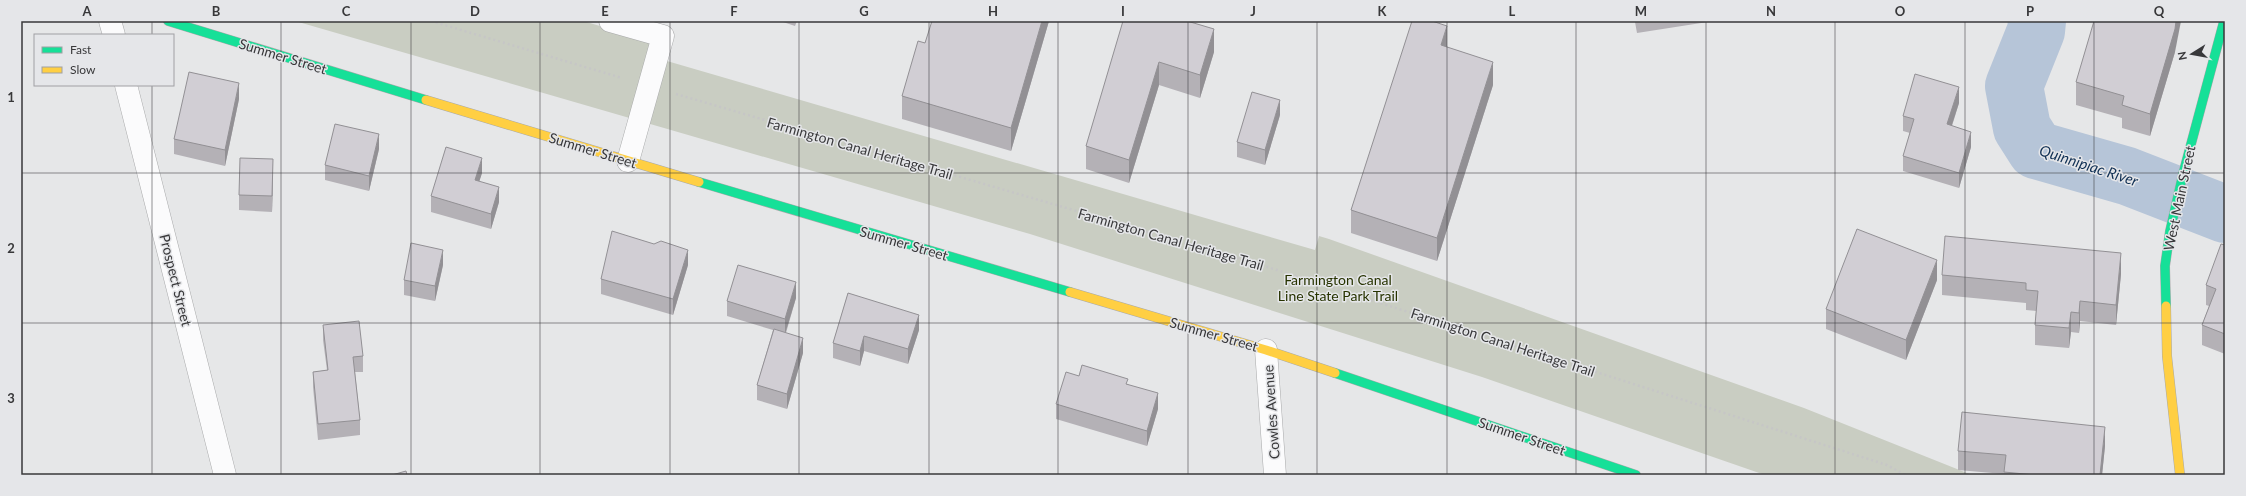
<svg xmlns="http://www.w3.org/2000/svg" width="2246" height="496" font-family="Lato,sans-serif">
  <style>
    .green { fill: #c9cdc2 }
    .lines { fill: none; stroke-linecap: round; stroke-linejoin: round }
    .river { stroke: #b6c5d8; stroke-width: 58 }
    .street-casing { stroke: #a8a9aa; stroke-width: 23 }
    .fast-casing { stroke: #a8a9aa; stroke-width: 10 }
    .slow-casing { stroke: #a8a9aa; stroke-width: 10 }
    .path { stroke: #c6c6c6; stroke-width: 2.5; stroke-dasharray: 2 3; stroke-linecap: butt }
    .street { stroke: #fbfbfc; stroke-width: 22 }
    .fast { stroke: #16e098; stroke-width: 9 }
    .slow { stroke: #ffcf43; stroke-width: 9 }
    .wall { fill: #b4b1b6 }
    .shaded-wall { fill: #929094 }
    .building { fill: #d1ced4; stroke: #929094 }
    .grid { fill: none; stroke: #38383a; stroke-width: 1; stroke-opacity: 0.55 }
    .labels { text-anchor: middle; dominant-baseline: central; stroke-width: 3; stroke-linejoin: round; paint-order: stroke }
    .street-label { font-size: 14px; fill: #38383a; stroke: #e5e6e9 }
    .park-label { font-size: 14px; fill: #273300; stroke: #e5e6e9 }
    .water-label { font-size: 15px; font-style: italic; fill: #103054; stroke: #e5e6e9 }
    .neatline { fill: none; stroke: #38383a; stroke-width: 1.5 }
    .grid-label { font-size: 13px; text-anchor: middle; font-weight: bold; fill: #38383a }
  </style>
  <rect width="100%" height="100%" fill="#e6e7e8"/>
  <!-- green -->
  <polygon class="green" points="295,21 583,21 671,47 667,61 1315,250 1319,236 1329,239 1804,408 1972,475 1765,475 1482,377 1030,234"/>
  <g class="lines">
    <!-- river -->
    <polyline class="river" points="2037,21 2036,31 2014,86 2022,128 2036,150 2127,176 2225,214"/>
    <defs>
      <g id="street">
        <polyline points="110,21 114,35"/>
        <polyline points="610,21 663,36 628,161"/>
        <polyline points="126,85 225,475"/>
        <polyline points="1266,350 1275,475"/>
      </g>
      <g id="fast">
        <polyline points="168,21 426,100"/>
        <polyline points="699,182 1070,292"/>
        <polyline points="2166,306 2165,266 2170,231 2183,174 2224,21"/>
        <polyline points="1335,373 1636,475"/>
      </g>
      <g id="slow">
        <polyline points="426,100 699,182"/>
        <polyline points="1070,292 1266,350 1335,373"/>
        <polyline points="2166,306 2167,356 2180,475"/>
      </g>
    </defs>
    <!-- street casing -->
    <use href="#street" class="street-casing"/>
    <!-- fast casing -->
    <use href="#fast" class="fast-casing"/>
    <!-- slow casing -->
    <use href="#slow" class="slow-casing"/>
    <!-- path -->
    <g class="path">
      <polyline points="431,21 622,78"/>
      <polyline points="676,94 1258,264 1887,465 1905,475"/>
    </g>
    <!-- street -->
    <use href="#street" class="street"/>
    <!-- fast -->
    <use href="#fast" class="fast"/>
    <!-- slow -->
    <use href="#slow" class="slow"/>
  </g>
  <!-- wall -->
  <g class="wall">
    <polygon points="780,21 797,21 795,26"/>
    <polygon points="1049,21 1011,151 902,119 902,96 925,43"/>
    <polygon points="1633,21 1714,21 1637,33 1635,22"/>
    <polygon points="1191,22 1214,52 1200,98 1159,85 1129,183 1086,169 1086,146"/>
    <polygon points="1447,47 1493,85 1437,261 1351,233 1351,210"/>
    <polygon points="2175,52 2150,136 2122,128 2122,118 2076,105 2076,82"/>
    <polygon points="239,99 225,166 174,154 174,139"/>
    <polygon points="1959,103 1952,126 1971,147 1959,188 1903,171 1903,156 1910,133 1903,131 1903,116"/>
    <polygon points="1280,115 1265,165 1237,157 1237,142"/>
    <polygon points="379,149 369,191 325,180 325,165"/>
    <polygon points="482,173 479,181 499,202 491,229 431,212 431,196"/>
    <polygon points="273,175 272,212 239,210 239,195"/>
    <polygon points="654,244 688,265 673,315 601,294 601,279"/>
    <polygon points="2225,245 2225,354 2202,345 2202,325 2209,306 2206,305 2206,285"/>
    <polygon points="443,265 435,301 404,295 404,280"/>
    <polygon points="2121,274 2116,325 2080,321 2079,333 2071,332 2069,348 2035,345 2035,325 2036,311 2026,310 2026,303 1942,295 1942,275"/>
    <polygon points="1937,280 1906,360 1826,329 1826,309"/>
    <polygon points="848,293 919,330 908,364 864,351 860,366 833,358 833,343"/>
    <polygon points="796,298 786,333 803,353 787,409 757,400 757,385 773,330 727,316 727,301"/>
    <polygon points="323,325 363,356 363,372 355,372 360,420 360,435 318,440 313,387 313,372 327,370 323,340"/>
    <polygon points="1079,376 1128,384 1158,409 1147,446 1056,419 1056,404"/>
    <polygon points="2105,446 2102,475 2004,475 2004,474 1958,470 1958,451"/>
  </g>
  <!-- shaded-wall -->
  <g class="shaded-wall">
    <polygon points="1042,21 1049,21 1011,151 1011,128"/>
    <polygon points="2176,21 2181,21 2175,52 2150,136 2150,114"/>
    <polygon points="1447,26 1447,49 1441,45"/>
    <polygon points="1214,29 1214,52 1200,98 1200,75"/>
    <polygon points="1159,62 1159,85 1129,183 1129,160"/>
    <polygon points="1493,62 1493,85 1437,261 1437,238"/>
    <polygon points="239,83 239,99 225,166 225,150"/>
    <polygon points="1959,87 1959,103 1947,140 1947,124"/>
    <polygon points="1280,100 1280,115 1265,165 1265,150"/>
    <polygon points="1971,132 1971,147 1959,188 1959,173"/>
    <polygon points="379,134 379,149 369,191 369,176"/>
    <polygon points="482,158 482,173 475,195 475,180"/>
    <polygon points="273,159 273,175 272,212 272,196"/>
    <polygon points="499,187 499,202 491,229 491,214"/>
    <polygon points="443,250 443,265 435,301 435,286"/>
    <polygon points="688,250 688,265 673,315 673,299"/>
    <polygon points="2121,253 2121,274 2116,325 2116,305"/>
    <polygon points="1937,260 1937,280 1906,360 1906,340"/>
    <polygon points="796,282 796,298 785,334 785,319"/>
    <polygon points="2080,301 2080,321 2079,333 2079,313"/>
    <polygon points="2071,312 2071,332 2069,348 2069,328"/>
    <polygon points="919,315 919,330 908,364 908,349"/>
    <polygon points="864,336 864,351 860,366 860,351"/>
    <polygon points="803,338 803,353 787,409 787,394"/>
    <polygon points="1158,393 1158,409 1147,446 1147,431"/>
    <polygon points="2105,427 2105,446 2102,475 2100,475"/>
  </g>
  <!-- building -->
  <g class="building">
    <polygon points="932,21 1042,21 1011,128 902,96 918,41 925,43"/>
    <polygon points="1123,21 1187,21 1214,29 1200,75 1159,62 1129,160 1086,146"/>
    <polygon points="1412,21 1432,21 1447,26 1441,45 1493,62 1437,238 1351,210"/>
    <polygon points="2094,21 2176,21 2175,29 2150,114 2122,105 2124,96 2076,82"/>
    <polygon points="189,72 239,83 225,150 174,139"/>
    <polygon points="1915,74 1959,87 1947,124 1971,132 1959,173 1903,156 1914,119 1903,116"/>
    <polygon points="1252,92 1280,100 1265,150 1237,142"/>
    <polygon points="335,124 379,134 369,176 325,165"/>
    <polygon points="446,147 482,158 475,180 499,187 491,214 431,196"/>
    <polygon points="240,158 273,159 272,196 239,195"/>
    <polygon points="1857,229 1937,260 1906,340 1826,309"/>
    <polygon points="612,231 654,244 661,241 688,250 673,299 601,279"/>
    <polygon points="1945,236 2121,253 2116,305 2080,301 2079,313 2071,312 2069,328 2035,325 2038,291 2026,290 2026,283 1942,275"/>
    <polygon points="411,243 443,250 435,286 404,280"/>
    <polygon points="2221,244 2225,245 2225,334 2202,325 2216,289 2206,285"/>
    <polygon points="738,265 796,282 785,319 727,301"/>
    <polygon points="848,293 919,315 908,349 864,336 860,351 833,343"/>
    <polygon points="359,321 363,356 353,357 360,420 318,424 313,372 328,370 323,325"/>
    <polygon points="774,329 803,338 787,394 757,385"/>
    <polygon points="1082,365 1128,379 1126,384 1158,393 1147,431 1056,404 1066,372 1079,376"/>
    <polygon points="1962,412 2105,427 2100,475 2035,475 2004,472 2006,455 1958,451"/>
    <polygon points="406,471 407,475 392,475"/>
  </g>
  <!-- grid -->
  <path class="grid" d="M152,21v14M281,21v454M411,21v454M540,21v454M670,21v454M799,21v454M929,21v454M1058,21v454M1188,21v454M1317,21v454M1447,21v454M1576,21v454M1706,21v454M1835,21v454M1965,21v454M2094,21v454M152,85v390M21,173h2204M21,323h2204"/>
  <g class="labels">
    <!-- street labels -->
    <g class="street-label">
      <text transform="translate(283 56) rotate(17)">Summer Street</text>
      <text transform="translate(860 148) rotate(16)">Farmington Canal Heritage Trail</text>
      <text transform="translate(593 150) rotate(17)">Summer Street</text>
      <text transform="translate(2179 198) rotate(-78)">West Main Street</text>
      <text transform="translate(1171 239) rotate(16)">Farmington Canal Heritage Trail</text>
      <text transform="translate(904 243) rotate(16)">Summer Street</text>
      <text transform="translate(176 280) rotate(76)">Prospect Street</text>
      <text transform="translate(1214 334) rotate(16)">Summer Street</text>
      <text transform="translate(1503 342) rotate(18)">Farmington Canal Heritage Trail</text>
      <text transform="translate(1271 412) rotate(-94)">Cowles Avenue</text>
      <text transform="translate(1522 436) rotate(19)">Summer Street</text>
    </g>
    <!-- park labels -->
    <g class="park-label">
      <text x="1338" y="279">Farmington Canal<tspan x="1338" dy="16">Line State Park Trail</tspan></text>
    </g>
    <!-- water labels -->
    <g class="water-label">
      <text transform="translate(2089 165) rotate(18)">Quinnipiac River</text>
    </g>
  </g>
  <!-- border -->
  <rect width="2246" height="496" fill="none" stroke="#e5e6e9" stroke-width="44"/>
  <!-- legend -->
  <rect x="34" y="34" width="140" height="52" fill="#e5e6e9" stroke="#a0a0a3"/>
  <rect x="42" y="47" width="20" height="6" fill="#16e098" stroke="#a0a0a3"/>
  <text x="70" y="54" font-size="12" fill="#38383a">Fast</text>
  <rect x="42" y="67" width="20" height="6" fill="#ffcf43" stroke="#a0a0a3"/>
  <text x="70" y="74" font-size="12" fill="#38383a">Slow</text>
  <!-- north arrow -->
  <g transform="translate(2192 54) rotate(259)" stroke="#e5e6e9" stroke-width="3" paint-order="stroke">
  <path d="M0-3L7 15L0 10L-7 15Z" fill="#38383a"/>
  <text y="-6" font-size="11" font-weight="bold" text-anchor="middle" fill="#38383a">N</text>
  </g>
  <rect x="22" y="22" width="2202" height="452" class="neatline"/>
  <g class="grid-label">
    <text x="87" y="16">A</text>
    <text x="216" y="16">B</text>
    <text x="346" y="16">C</text>
    <text x="475" y="16">D</text>
    <text x="605" y="16">E</text>
    <text x="734" y="16">F</text>
    <text x="864" y="16">G</text>
    <text x="993" y="16">H</text>
    <text x="1123" y="16">I</text>
    <text x="1253" y="16">J</text>
    <text x="1382" y="16">K</text>
    <text x="1512" y="16">L</text>
    <text x="1641" y="16">M</text>
    <text x="1771" y="16">N</text>
    <text x="1900" y="16">O</text>
    <text x="2030" y="16">P</text>
    <text x="2159" y="16">Q</text>
    <text x="11" y="102">1</text>
    <text x="11" y="253">2</text>
    <text x="11" y="403">3</text>
  </g>
</svg>
